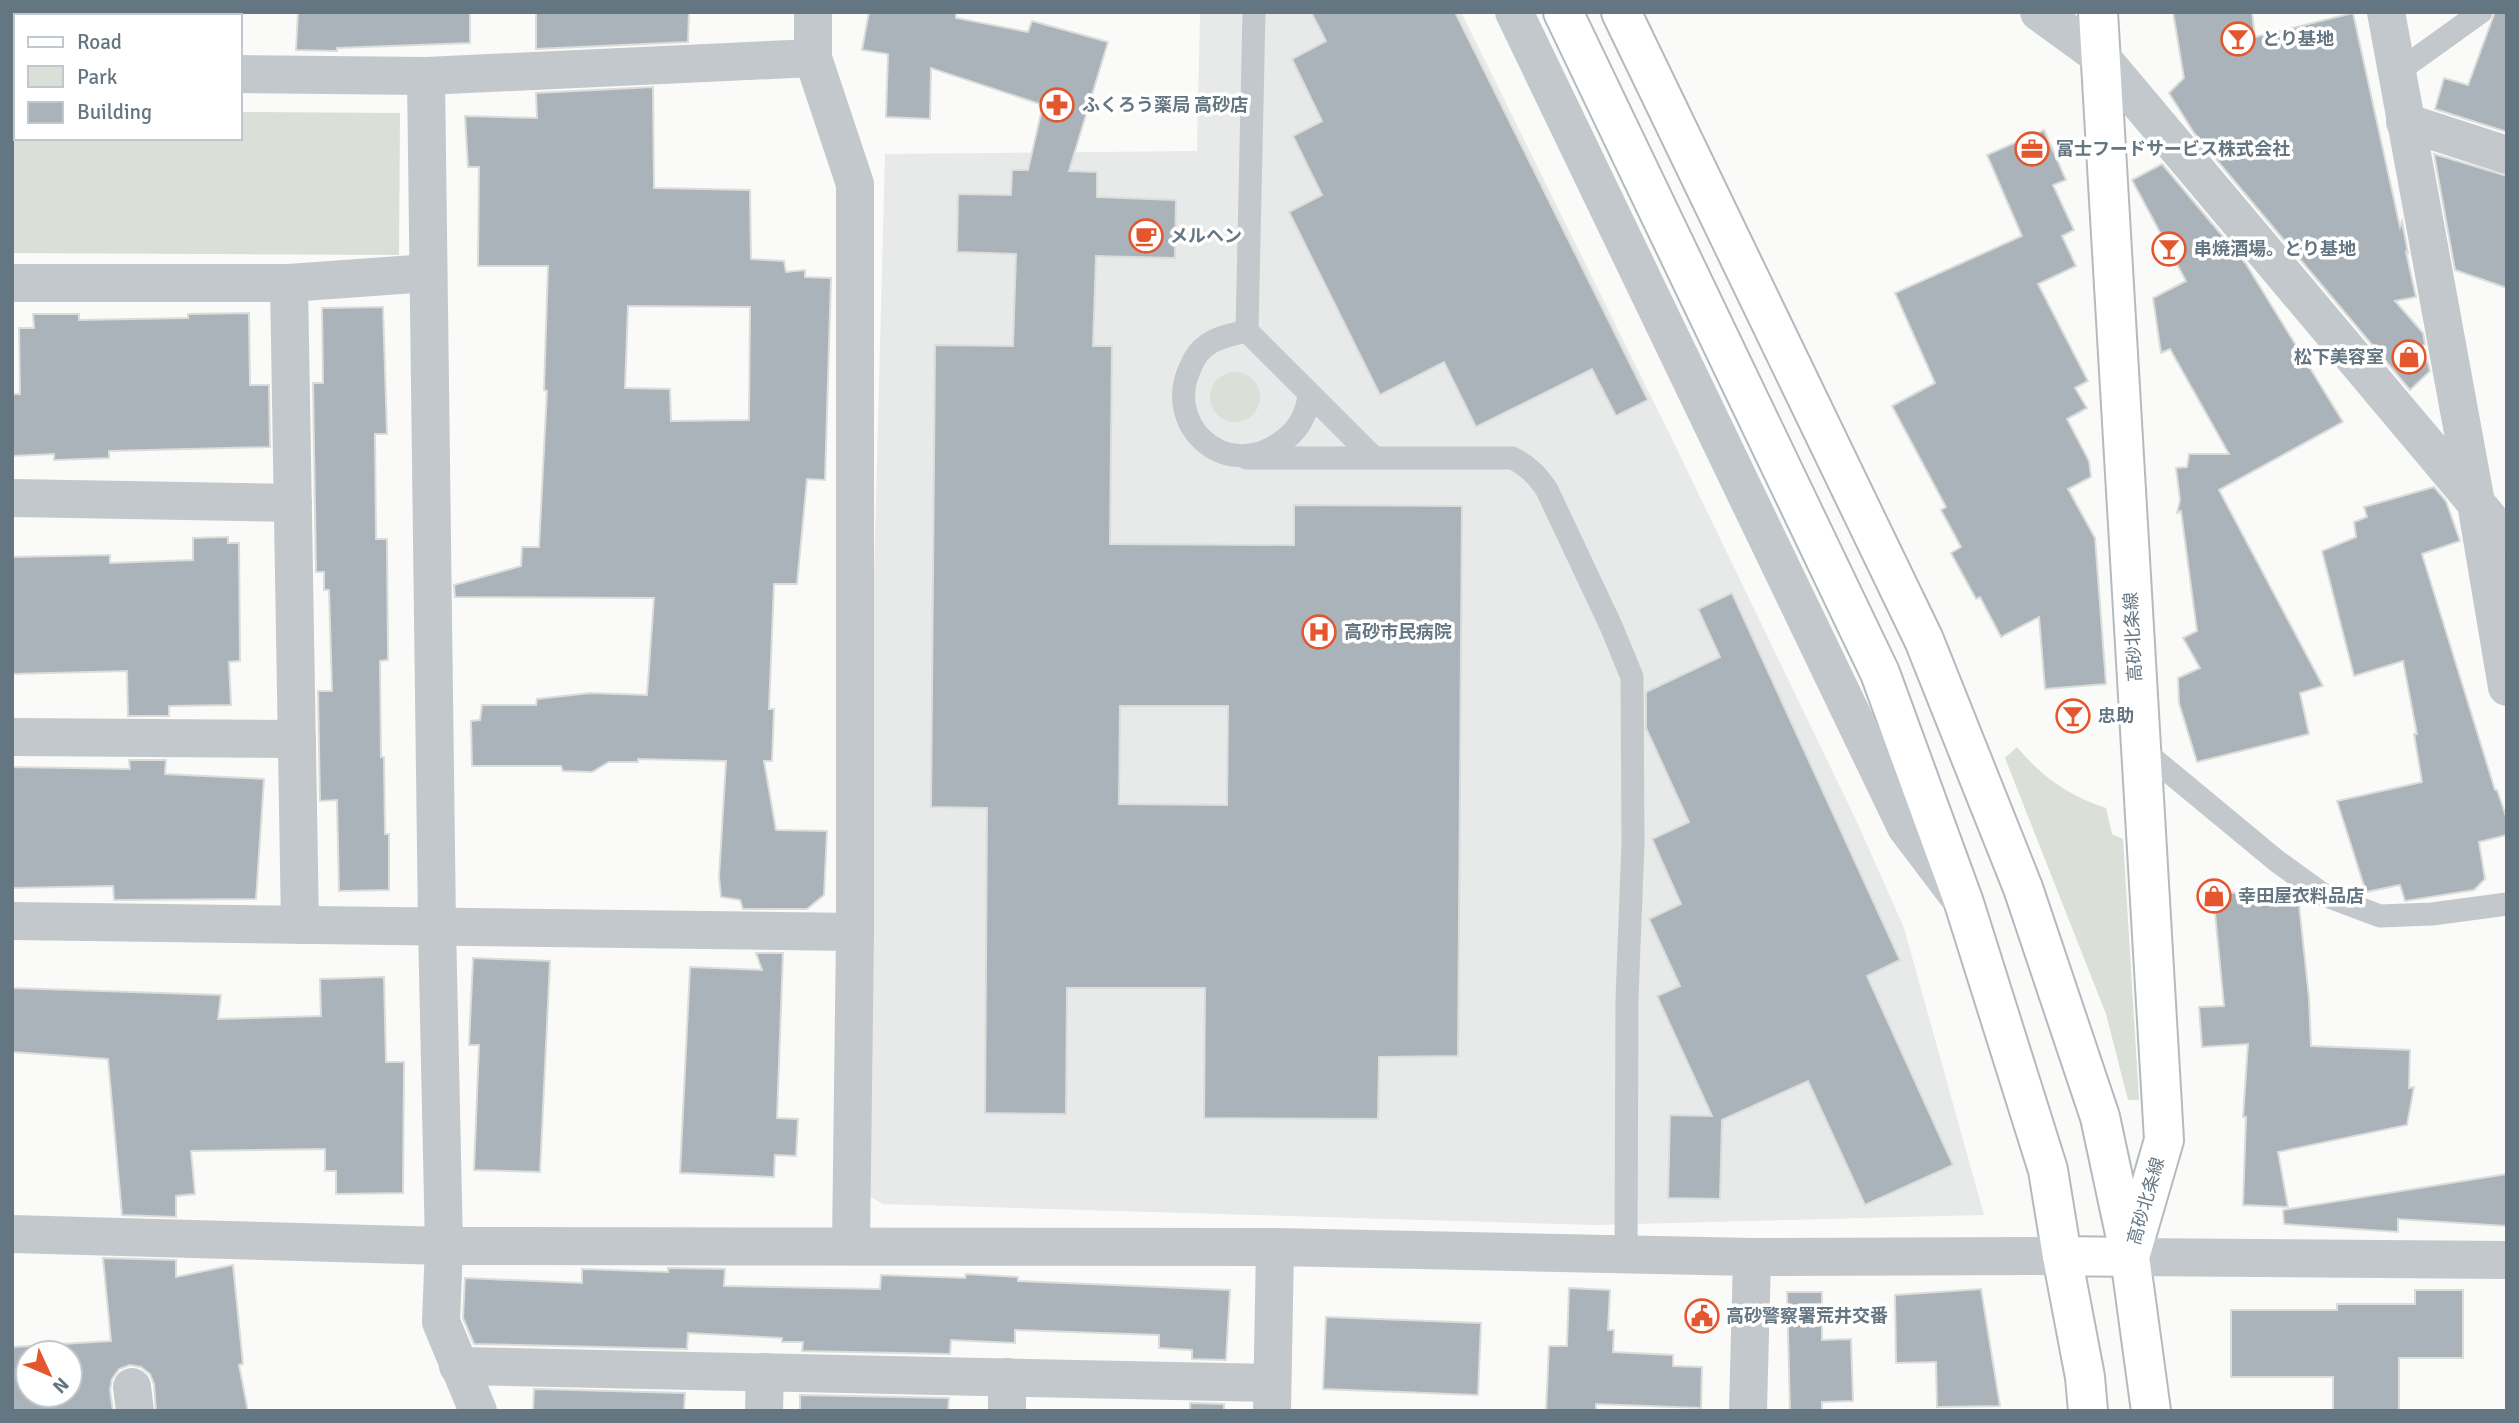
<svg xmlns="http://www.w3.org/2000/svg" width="2519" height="1423" font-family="Signika,'Noto Sans JP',sans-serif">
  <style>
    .built { fill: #e8e9e9 }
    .green { fill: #dadfd7 }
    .building { fill: #aab3b9; stroke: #dcdcda; stroke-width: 2; fill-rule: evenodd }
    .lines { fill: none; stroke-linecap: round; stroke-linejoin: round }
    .secondary-casing { stroke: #b3babf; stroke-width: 42 }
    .primary-casing { stroke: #b5babe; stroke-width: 42 }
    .lane { stroke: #c3c8cc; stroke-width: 23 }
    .street { stroke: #c3c8cc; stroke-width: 38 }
    .secondary { stroke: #fff; stroke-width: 38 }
    .primary { stroke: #fff; stroke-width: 38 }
    .labels { text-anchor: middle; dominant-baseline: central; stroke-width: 7; stroke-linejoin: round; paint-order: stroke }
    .poi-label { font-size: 18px; font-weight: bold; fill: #657683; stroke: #fff; text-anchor: start }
    .street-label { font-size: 18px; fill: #657683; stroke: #fff }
  </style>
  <rect width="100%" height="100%" fill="#fafaf8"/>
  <!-- built -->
  <polygon class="built" points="1200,12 1461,12 1673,441 1857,822 1904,928 1984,1215 1596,1225 883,1204 858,1190 885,154 1197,151"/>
  <!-- green -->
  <g class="green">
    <polygon points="12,111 16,111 16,138 240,138 240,112 400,113 399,255 12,253"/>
    <circle cx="1235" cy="397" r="25"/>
    <path d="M2017,747c24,29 52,49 89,61l6,26 11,5 16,261h-11l-22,-86 -101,-256z"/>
  </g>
  <!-- building -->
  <g class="building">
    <polygon points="298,12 470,12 470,43 337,48 337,51 296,50"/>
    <polygon points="536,12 689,12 688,42 536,49"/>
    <path d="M869,12h87v6l72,14 4,-11 76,21 -39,129 28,1v25l79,3 -1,58 -79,-2 -3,90h19l-2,198 184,1v-40l168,1 -4,550 -79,1 -1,62 -174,-1 1,-130h-138l-1,126 -81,-1 2,-305 -56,-1 4,-462 78,1 3,-92 -59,-2 1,-58 53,1 1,-25h16l15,-65 -112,-37 -1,51 -44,-2 2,-63 -26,-4zM1120,706h108l-1,99 -108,-1z"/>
    <polygon points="1311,12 1455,12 1648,400 1616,416 1592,369 1476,427 1444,362 1380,395 1289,212 1322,195 1293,136 1322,121 1292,59 1326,41"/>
    <polygon points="2173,12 2252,12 2255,37 2353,13 2400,227 2402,221 2408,253 2406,252 2416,297 2395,301 2423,333 2425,344 2419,350 2428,363 2430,371 2410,390 2194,133 2169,93 2184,78"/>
    <polygon points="2495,12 2507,12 2507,132 2435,109 2444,78 2468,85"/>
    <path d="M653,87l1,101 96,2 1,69 33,2 2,11 19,-2v7l26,1 -6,202 -18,-1 -10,105h-23l-5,125h5l-2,52h-8l12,69 51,1 -3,64 -17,14h-64l-3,-9 -19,-3 -2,-20 7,-116 -88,-2v3h-29l-17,10 -29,-1 -2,-5h-89l-1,-45 9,-1 2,-15h54l1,-6 53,-6 57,2 7,-97 -199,-1 -1,-12 67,-19 1,-19h17l8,-156 -3,-1 4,-124h-70l1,-99h-11l-3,-51 72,2 -1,-25zM628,306l122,1 -1,113 -78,1 -1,-32 -45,-1z"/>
    <polygon points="2044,130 2066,180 2053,185 2074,230 2062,236 2076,266 2038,284 2088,381 2075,388 2087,408 2067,419 2089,461 2091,477 2068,489 2095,538 2106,684 2045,689 2039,617 2001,637 1980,597 1976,599 1951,553 1961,547 1941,510 1946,507 1892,406 1935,383 1895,293 2022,236 1987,155"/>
    <polygon points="2434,154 2507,176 2507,288 2455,270"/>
    <polygon points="2162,164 2246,264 2343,422 2219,490 2323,686 2300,693 2309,734 2197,762 2179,703 2178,678 2200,668 2183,638 2197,631 2181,511 2177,513 2180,500 2176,468 2187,467 2189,454 2229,454 2170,349 2161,353 2153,298 2186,281 2132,180"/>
    <polygon points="383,307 387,434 375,434 376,539 387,539 388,660 380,661 381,757 384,757 385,834 389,834 389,890 339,891 337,800 320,801 318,691 332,691 329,590 324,590 324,572 316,572 313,383 323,383 322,308"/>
    <polygon points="249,313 250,385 269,385 270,447 109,451 109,458 54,460 54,454 12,456 12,394 20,394 19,328 34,328 33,314 79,314 79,320 188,318 188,314"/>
    <polygon points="2434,487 2446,501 2460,541 2422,554 2495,790 2497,790 2507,819 2507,835 2479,842 2485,879 2474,890 2405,901 2400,885 2366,892 2337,801 2422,782 2414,734 2417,734 2403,661 2354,676 2322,551 2356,537 2354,522 2367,517 2364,507"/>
    <polygon points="228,537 228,543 239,543 240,661 229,662 231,705 169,706 169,716 128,716 127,671 12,674 12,557 110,555 110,563 193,560 193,538"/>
    <polygon points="1732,593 1900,960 1867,976 1953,1165 1865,1205 1808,1081 1722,1120 1720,1199 1668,1198 1670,1115 1712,1116 1657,996 1680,986 1649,919 1681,904 1652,839 1689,822 1646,728 1646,692 1720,657 1698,609"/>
    <polygon points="129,760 166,760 165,774 264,779 256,899 114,900 113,886 12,888 12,767 130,769"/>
    <polygon points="2213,892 2298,895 2309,998 2311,1046 2410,1050 2409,1088 2414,1087 2407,1125 2278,1152 2288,1207 2243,1205 2246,1117 2243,1117 2248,1044 2202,1047 2199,1007 2224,1006"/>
    <polygon points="756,953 783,953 777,1118 798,1119 796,1156 775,1155 774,1177 680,1173 690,967 762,970"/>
    <polygon points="473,958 550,961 540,1172 474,1170 479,1045 469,1045"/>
    <polygon points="384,977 386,1062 404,1062 403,1193 336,1194 336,1171 325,1171 325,1149 191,1151 195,1194 176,1196 176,1217 122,1215 108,1059 12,1052 12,988 221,995 218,1019 321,1016 320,979"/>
    <polygon points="2507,1174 2507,1226 2398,1219 2398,1232 2284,1224 2283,1210"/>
    <path d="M103,1258l73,2v17l57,-12 10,99 -4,1 9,46h-92l-2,-27 -4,-10 -9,-7 -11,-2 -11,4 -7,10 -2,11 3,21h-101v-64l99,-6zM28,1353h42v42h-42z"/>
    <polygon points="668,1268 725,1269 724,1286 880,1289 881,1275 965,1278 966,1274 1018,1277 1018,1281 1230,1290 1226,1360 1192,1359 1192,1350 1159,1348 1159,1335 1015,1330 1015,1343 951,1340 950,1354 802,1351 803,1342 782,1342 782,1338 688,1333 687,1349 474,1344 463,1318 465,1278 582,1283 582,1269 668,1272"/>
    <polygon points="1569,1288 1610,1290 1608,1330 1614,1330 1613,1352 1673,1355 1673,1366 1702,1367 1701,1408 1596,1404 1596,1411 1546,1411 1549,1346 1567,1346"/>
    <polygon points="1981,1289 2000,1406 1937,1407 1936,1362 1896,1363 1895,1295"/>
    <polygon points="2415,1290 2463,1290 2463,1358 2399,1358 2399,1411 2333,1411 2333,1377 2231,1377 2231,1310 2337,1310 2337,1304 2415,1304"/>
    <polygon points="1787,1292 1822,1292 1822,1340 1851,1339 1853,1401 1822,1402 1822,1411 1790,1411"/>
    <polygon points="1326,1317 1481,1323 1478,1395 1323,1389"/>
    <polygon points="534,1389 685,1393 684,1411 533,1411"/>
    <polygon points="800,1395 949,1398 948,1411 800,1411"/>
    <polygon points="1190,1403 1224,1404 1224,1411 1190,1411"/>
  </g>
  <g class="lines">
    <defs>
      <g id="secondary">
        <polyline points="1563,12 1880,673 1964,903 2048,1170 2062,1256"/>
        <polyline points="1621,12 1924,640 2023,888 2100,1117 2130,1257"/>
      </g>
      <g id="primary">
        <polyline points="2098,12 2164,1140 2130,1257 2151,1411"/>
        <polyline points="2088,1411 2085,1377 2062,1256 2130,1257"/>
      </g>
    </defs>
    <!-- secondary casing -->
    <use href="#secondary" class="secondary-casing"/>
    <!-- primary casing -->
    <use href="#primary" class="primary-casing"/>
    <!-- lane -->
    <g class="lane">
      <polyline points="1254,12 1247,331 1374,458"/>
      <polyline points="2396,73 2481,12"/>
      <path d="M1247,331c-13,3 -29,6 -40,14 -7,5 -13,13 -16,21 -29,58 33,116 89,77 17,-11 27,-28 29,-48"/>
      <path d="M1247,458h265c16,8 25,17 35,32l64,136 21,51 1,166 -6,155 -1,257"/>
      <polyline points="2139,747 2278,862 2324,895 2380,916 2432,914 2507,904"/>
    </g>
    <!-- street -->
    <g class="street">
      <polyline points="98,12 98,16"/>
      <polyline points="813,12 813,58 855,184 855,932 851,1246"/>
      <polyline points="1514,12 1906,827 1956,893"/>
      <polyline points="2039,12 2101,57 2507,540"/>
      <polyline points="2386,12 2476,503 2507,687"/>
      <polyline points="12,73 16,73"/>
      <polyline points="240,74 426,76 813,58"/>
      <polyline points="426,76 437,926 444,1246 441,1322 478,1411"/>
      <polyline points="2405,122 2507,155"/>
      <polyline points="12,283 289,283 428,273"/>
      <polyline points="289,283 300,925"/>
      <polyline points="12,498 293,503"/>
      <polyline points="12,737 297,739"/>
      <polyline points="12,921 855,932"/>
      <polyline points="12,1234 444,1246 1275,1247 1752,1257 2062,1256"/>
      <polyline points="2130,1257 2507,1260"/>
      <polyline points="458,1366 1272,1383"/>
      <polyline points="132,1387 135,1411"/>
      <polyline points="764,1411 765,1372"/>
      <polyline points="1007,1411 1007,1377"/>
      <polyline points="1272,1411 1275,1247"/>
      <polyline points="1748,1411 1752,1257"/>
    </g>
    <!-- secondary -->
    <use href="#secondary" class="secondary"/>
    <!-- primary -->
    <use href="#primary" class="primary"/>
  </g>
  <!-- icons -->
  <defs>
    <symbol id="bar-ring" viewBox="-11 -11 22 22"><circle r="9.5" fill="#fff" stroke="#e4572e" stroke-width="1.5"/><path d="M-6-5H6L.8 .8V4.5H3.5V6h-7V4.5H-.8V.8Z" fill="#e4572e"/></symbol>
    <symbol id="pharmacy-ring" viewBox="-11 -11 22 22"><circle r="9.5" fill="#fff" stroke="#e4572e" stroke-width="1.5"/><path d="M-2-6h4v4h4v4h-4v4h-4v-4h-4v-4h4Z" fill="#e4572e"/></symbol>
    <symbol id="office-ring" viewBox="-11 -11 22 22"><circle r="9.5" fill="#fff" stroke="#e4572e" stroke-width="1.5"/><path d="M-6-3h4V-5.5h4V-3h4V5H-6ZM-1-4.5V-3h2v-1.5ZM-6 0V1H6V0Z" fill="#e4572e"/></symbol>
    <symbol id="cafe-ring" viewBox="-11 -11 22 22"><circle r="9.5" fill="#fff" stroke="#e4572e" stroke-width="1.5"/><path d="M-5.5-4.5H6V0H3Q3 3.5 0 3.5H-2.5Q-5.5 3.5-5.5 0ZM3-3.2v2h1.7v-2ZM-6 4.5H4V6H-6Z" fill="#e4572e"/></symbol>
    <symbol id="shop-ring" viewBox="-11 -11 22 22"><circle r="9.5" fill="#fff" stroke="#e4572e" stroke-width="1.5"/><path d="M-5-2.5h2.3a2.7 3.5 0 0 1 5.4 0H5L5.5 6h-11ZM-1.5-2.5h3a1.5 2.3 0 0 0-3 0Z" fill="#e4572e"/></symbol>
    <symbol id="hospital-ring" viewBox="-11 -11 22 22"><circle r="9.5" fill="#fff" stroke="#e4572e" stroke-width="1.5"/><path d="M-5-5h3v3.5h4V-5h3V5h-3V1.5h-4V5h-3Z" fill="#e4572e"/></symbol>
    <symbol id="civic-ring" viewBox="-11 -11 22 22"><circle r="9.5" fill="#fff" stroke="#e4572e" stroke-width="1.5"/><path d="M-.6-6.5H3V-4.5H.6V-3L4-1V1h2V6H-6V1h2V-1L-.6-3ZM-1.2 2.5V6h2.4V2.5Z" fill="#e4572e"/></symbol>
  </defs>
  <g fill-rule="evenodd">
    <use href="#bar-ring" x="2219" y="20" width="38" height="38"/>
    <use href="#pharmacy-ring" x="1038" y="86" width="38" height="38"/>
    <use href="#office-ring" x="2013" y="130" width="38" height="38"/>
    <use href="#cafe-ring" x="1127" y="217" width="38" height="38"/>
    <use href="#bar-ring" x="2150" y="230" width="38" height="38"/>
    <use href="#shop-ring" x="2390" y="338" width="38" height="38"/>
    <use href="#hospital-ring" x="1300" y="613" width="38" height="38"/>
    <use href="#bar-ring" x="2054" y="697" width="38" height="38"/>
    <use href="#shop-ring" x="2195" y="877" width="38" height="38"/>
    <use href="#civic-ring" x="1683" y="1297" width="38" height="38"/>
  </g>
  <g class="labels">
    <!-- poi labels -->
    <g class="poi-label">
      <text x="2262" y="39">とり基地</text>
      <text x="1082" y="105">ふくろう薬局 高砂店</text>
      <text x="2056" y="149">富士フードサービス株式会社</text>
      <text x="1170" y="236">メルヘン</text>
      <text x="2194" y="249">串焼酒場。とり基地</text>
      <text x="2384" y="357" text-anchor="end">松下美容室</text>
      <text x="1344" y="632">高砂市民病院</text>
      <text x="2098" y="716">忠助</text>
      <text x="2238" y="896">幸田屋衣料品店</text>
      <text x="1726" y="1316">高砂警察署荒井交番</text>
    </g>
    <!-- street labels -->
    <g class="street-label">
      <text transform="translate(2133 637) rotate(-93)">高砂北条線</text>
      <text transform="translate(2146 1201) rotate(-74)">高砂北条線</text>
    </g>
  </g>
  <!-- border -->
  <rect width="2519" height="1423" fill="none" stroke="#657683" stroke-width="28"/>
  <!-- legend -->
  <rect x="14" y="14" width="228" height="126" fill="#ffffff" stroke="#c1c8cd" stroke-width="2"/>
  <rect x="28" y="37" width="35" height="10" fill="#ffffff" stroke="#c1c8cd" stroke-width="2"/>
  <text x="77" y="49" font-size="21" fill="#657683">Road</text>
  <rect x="28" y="66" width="35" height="21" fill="#dadfd7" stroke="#c1c8cd" stroke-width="2"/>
  <text x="77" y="84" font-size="21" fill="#657683">Park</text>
  <rect x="28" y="102" width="35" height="21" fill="#aab3b9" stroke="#c1c8cd" stroke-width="2"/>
  <text x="77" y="119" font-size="21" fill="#657683">Building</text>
  <!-- north arrow -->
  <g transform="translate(49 1374) rotate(134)"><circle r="33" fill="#ffffff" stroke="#c1c8cd" stroke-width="2"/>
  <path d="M0-5L12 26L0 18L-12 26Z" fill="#e4572e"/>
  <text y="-10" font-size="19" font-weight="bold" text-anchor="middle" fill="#657683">N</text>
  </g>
</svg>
